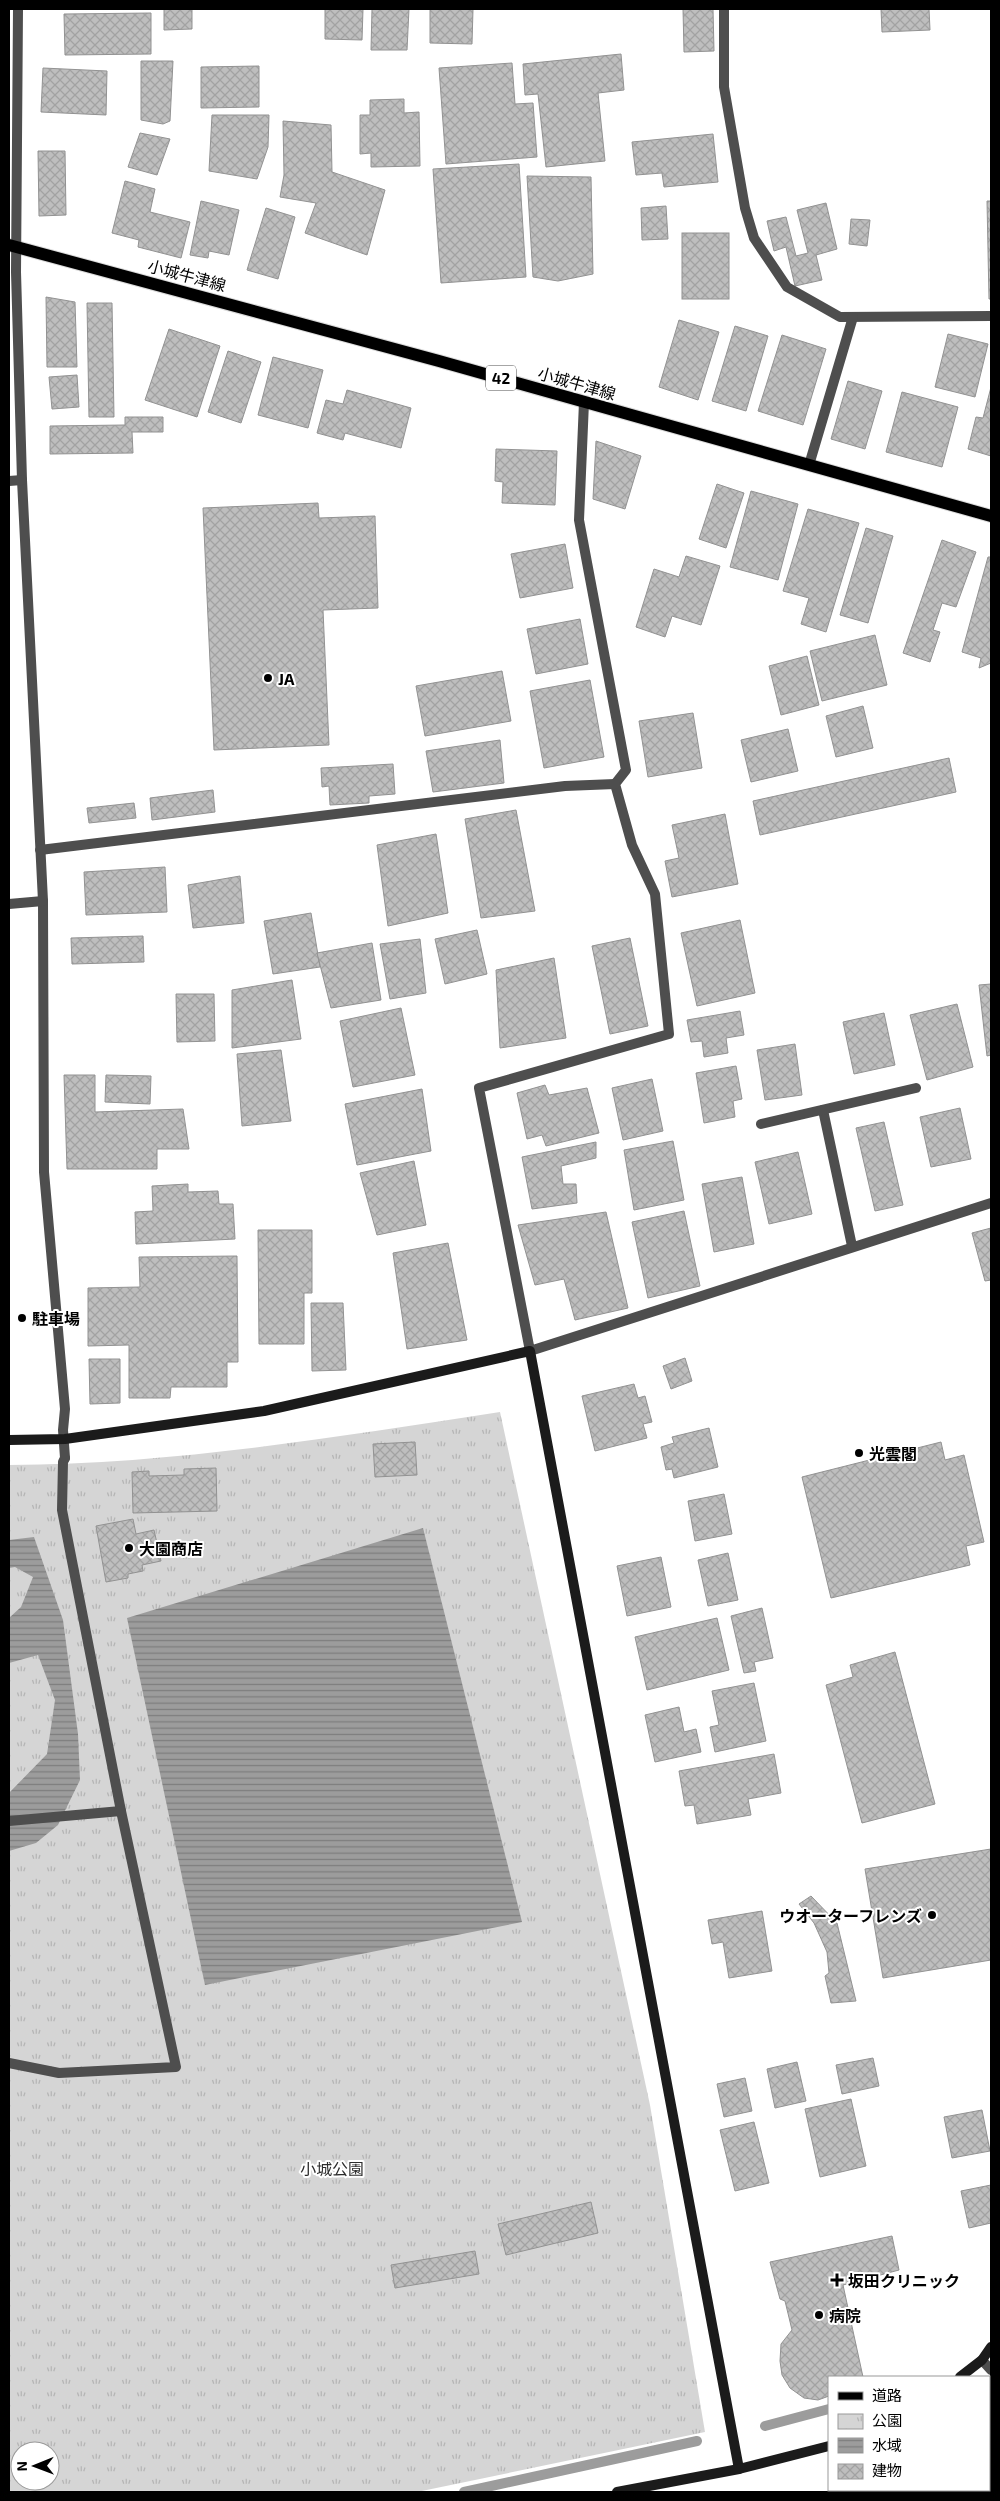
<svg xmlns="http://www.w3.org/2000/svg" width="1000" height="2501" font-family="'Exo 2','Noto Sans JP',sans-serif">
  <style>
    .park { fill: url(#park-tufts); fill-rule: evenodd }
    .water { fill: url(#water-rules) }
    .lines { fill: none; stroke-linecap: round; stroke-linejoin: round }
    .stream { stroke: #9c9c9c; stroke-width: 10 }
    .building { fill: url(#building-cross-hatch); stroke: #929292 }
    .primary-casing { stroke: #dbdbdb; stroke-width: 14 }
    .lane { stroke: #4e4e4e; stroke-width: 10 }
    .street { stroke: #4e4e4e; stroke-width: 10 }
    .secondary { stroke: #1b1b1b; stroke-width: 10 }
    .primary { stroke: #000; stroke-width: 12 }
    .poi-dot { fill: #000; stroke: #fff; stroke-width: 2 }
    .labels { text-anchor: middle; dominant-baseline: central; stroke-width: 4; stroke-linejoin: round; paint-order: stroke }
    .shield { fill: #fff; stroke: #4c4c4c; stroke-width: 1 }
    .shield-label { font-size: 15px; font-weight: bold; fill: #000 }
    .street-label { font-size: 16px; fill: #000; stroke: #fff }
    .poi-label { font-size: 16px; font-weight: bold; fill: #000; stroke: #fff; text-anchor: start }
    .park-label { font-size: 16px; fill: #2c2c2c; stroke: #fff }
  </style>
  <defs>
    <pattern id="park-tufts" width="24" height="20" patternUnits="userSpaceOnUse" patternTransform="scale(1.25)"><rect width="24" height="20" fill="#d5d5d5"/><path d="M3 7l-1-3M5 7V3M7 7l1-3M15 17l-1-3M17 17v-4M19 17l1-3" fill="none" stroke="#b5b5b5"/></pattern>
    <pattern id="water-rules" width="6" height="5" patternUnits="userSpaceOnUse" patternTransform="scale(1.25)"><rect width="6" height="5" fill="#9c9c9c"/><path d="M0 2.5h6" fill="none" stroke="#7d7d7d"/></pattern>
    <pattern id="building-cross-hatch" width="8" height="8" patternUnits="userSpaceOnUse" patternTransform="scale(1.25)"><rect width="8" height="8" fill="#bebebe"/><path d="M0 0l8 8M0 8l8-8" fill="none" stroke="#a2a2a2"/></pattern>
  </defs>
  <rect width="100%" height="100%" fill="#fff"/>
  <!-- park -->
  <path class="park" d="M500,1412l150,693 55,327 -288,60h-408v-1027c165,-1 328,-28 491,-53zM20,2451h30v30h-30z"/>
  <!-- water -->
  <g class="water">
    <polygon points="423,1528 522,1922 205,1985 127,1618"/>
    <polygon points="34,1537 63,1620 78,1734 80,1780 58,1825 36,1843 9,1851 9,1793 47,1754 55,1700 38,1655 9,1663 9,1618 21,1607 33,1577 15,1567 9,1568 9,1540"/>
  </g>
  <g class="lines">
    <!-- stream -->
    <g class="stream">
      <polyline points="765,2426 829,2409"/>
      <polyline points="989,2438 991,2451"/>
      <polyline points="464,2492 697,2441"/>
    </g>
  </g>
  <!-- building -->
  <g class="building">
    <polygon points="164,9 192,9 192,29 164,30"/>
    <polygon points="325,9 363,9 362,40 325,39"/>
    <polygon points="372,9 409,9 407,50 371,50"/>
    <polygon points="430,9 473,9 472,44 430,43"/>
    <polygon points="683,9 713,9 714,51 684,52"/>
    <polygon points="881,9 929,9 930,30 882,32"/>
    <polygon points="151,13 151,54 65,55 64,14"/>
    <polygon points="621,54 624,90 598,93 605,161 546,167 538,94 525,95 523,64"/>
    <polygon points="141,61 173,61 170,121 163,124 141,120"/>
    <polygon points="512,63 515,104 533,103 537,157 446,164 439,68"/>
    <polygon points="259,66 259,107 201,108 201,67"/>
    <polygon points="43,68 107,71 106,115 41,112"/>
    <polygon points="404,99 404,113 419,112 420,166 371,167 371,153 360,154 360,115 370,115 370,100"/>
    <polygon points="212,115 269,115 268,147 257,179 209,171"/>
    <polygon points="283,121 331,125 332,172 385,190 367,255 305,233 316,203 280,197 284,175"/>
    <polygon points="140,133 170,139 157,175 128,167"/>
    <polygon points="713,134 718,182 664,187 662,173 636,175 632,142"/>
    <polygon points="38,151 65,151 66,215 39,216"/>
    <polygon points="519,164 526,277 441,283 433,169"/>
    <polygon points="527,176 591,177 593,274 558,281 533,277"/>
    <polygon points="125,181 155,189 150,212 190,222 181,258 138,247 139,240 112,233"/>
    <polygon points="201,201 239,210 229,255 209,251 208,258 190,255"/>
    <polygon points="987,201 991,201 991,299 989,299"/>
    <polygon points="826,203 837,249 816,255 822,280 795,286 786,247 774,251 767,221 786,217 796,256 808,253 797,210"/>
    <polygon points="666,206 668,239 642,240 641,208"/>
    <polygon points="266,208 295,217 278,279 247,270"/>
    <polygon points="851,219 870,220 867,246 849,244"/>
    <rect x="682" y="233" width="47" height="66"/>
    <polygon points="46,297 75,302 77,367 47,367"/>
    <polygon points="87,303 112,303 114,417 89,417"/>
    <polygon points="679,320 719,332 698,400 659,387"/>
    <polygon points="735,326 768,336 746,411 712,401"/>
    <polygon points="169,329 220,346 197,417 145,400"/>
    <polygon points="948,334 988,344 975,397 935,387"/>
    <polygon points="782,335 826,349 803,425 758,411"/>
    <polygon points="228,351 261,362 241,423 208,412"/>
    <polygon points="273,357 323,370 308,428 258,415"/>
    <polygon points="77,375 79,407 52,409 49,377"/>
    <polygon points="848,381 882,391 865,449 831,439"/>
    <polygon points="991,387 991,456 968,449 976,417 983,418"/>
    <polygon points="347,390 411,408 401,448 345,433 343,440 317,433 326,400 343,404"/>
    <polygon points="902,392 958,407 942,467 886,452"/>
    <polygon points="125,417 163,417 163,432 132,432 133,453 50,454 50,426 125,425"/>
    <polygon points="596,441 641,456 625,509 593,499"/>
    <polygon points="496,449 557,451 555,505 502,503 503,482 495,481"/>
    <polygon points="717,484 744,493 726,548 699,539"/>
    <polygon points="751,491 798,504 778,580 730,567"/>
    <polygon points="318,503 319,518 375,516 378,608 323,610 329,745 214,750 203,508"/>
    <polygon points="808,509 859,523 826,632 801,624 809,598 783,591"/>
    <polygon points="866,528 893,536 868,623 840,615"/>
    <polygon points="942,540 976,552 956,607 942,603 933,630 940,632 930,662 903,653"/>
    <polygon points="565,544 573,588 520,598 511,554"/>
    <polygon points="686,556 720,566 701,625 672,616 665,637 636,627 654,569 679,577"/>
    <polygon points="988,557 991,557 991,663 979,668 981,658 962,652"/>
    <polygon points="580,619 588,664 536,674 527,629"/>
    <polygon points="875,635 887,685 822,701 810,651"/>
    <polygon points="807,656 819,705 781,715 769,666"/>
    <polygon points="502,671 511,721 425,736 416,686"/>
    <polygon points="590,680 604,757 544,768 530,691"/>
    <polygon points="863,706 873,748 836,757 826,716"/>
    <polygon points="693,713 702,768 648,777 639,721"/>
    <polygon points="788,729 798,771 751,782 741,740"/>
    <polygon points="500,740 504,783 433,792 426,751"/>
    <polygon points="949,758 956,792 760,835 753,801"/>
    <polygon points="393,764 395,794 369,796 369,803 330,805 329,786 322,787 321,768"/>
    <polygon points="213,790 215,812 152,820 150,798"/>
    <polygon points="134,803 136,818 89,823 87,808"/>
    <polygon points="516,810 535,911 481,918 465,819"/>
    <polygon points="725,814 738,884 672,897 665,861 679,858 672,825"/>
    <polygon points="436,834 448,913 388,926 377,845"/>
    <polygon points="165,867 167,912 86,915 84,872"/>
    <polygon points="240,876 244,923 193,928 188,885"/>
    <polygon points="311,913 320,967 273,974 264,921"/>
    <polygon points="740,920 755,993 697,1006 681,933"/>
    <polygon points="477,930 487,974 445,984 435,939"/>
    <polygon points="143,936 144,962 72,964 71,938"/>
    <polygon points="630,938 648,1026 610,1034 592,946"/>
    <polygon points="420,939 426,993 390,999 380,944"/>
    <polygon points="372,943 381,1000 331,1008 317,953"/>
    <polygon points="554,958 566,1038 500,1048 496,970"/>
    <polygon points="292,980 301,1039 232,1048 232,990"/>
    <polygon points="991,984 991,1055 987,1056 979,985"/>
    <polygon points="176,994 214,994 215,1041 177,1042"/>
    <polygon points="957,1004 973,1067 927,1080 910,1015"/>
    <polygon points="401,1008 415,1075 353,1087 340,1021"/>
    <polygon points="740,1011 744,1035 726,1038 728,1053 704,1057 702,1041 691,1042 687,1020"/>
    <polygon points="884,1013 895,1065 854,1074 843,1022"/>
    <polygon points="795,1044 802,1095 765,1100 757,1050"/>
    <polygon points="281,1050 291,1121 242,1126 237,1054"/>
    <polygon points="736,1066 742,1099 733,1101 735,1117 704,1123 696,1073"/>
    <polygon points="64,1075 95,1075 95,1112 183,1109 189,1149 157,1149 157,1169 67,1169"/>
    <polygon points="106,1075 151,1076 150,1104 105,1102"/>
    <polygon points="652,1079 663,1131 623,1140 612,1088"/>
    <polygon points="545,1085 549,1095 587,1088 599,1133 546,1146 542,1135 527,1139 517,1093"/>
    <polygon points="422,1089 431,1151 357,1165 345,1104"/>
    <polygon points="960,1108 971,1159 931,1167 920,1117"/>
    <polygon points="884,1122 903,1205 875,1211 856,1128"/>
    <polygon points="673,1141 684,1200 634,1210 624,1150"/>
    <polygon points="596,1142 596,1158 561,1166 563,1184 576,1184 577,1203 532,1209 522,1157"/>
    <polygon points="798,1152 812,1214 769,1224 755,1162"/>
    <polygon points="414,1161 426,1225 377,1235 360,1173"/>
    <polygon points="742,1177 754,1244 714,1252 702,1184"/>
    <polygon points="188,1184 188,1192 218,1191 219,1204 233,1204 235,1239 136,1244 135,1212 153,1211 152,1186"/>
    <polygon points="684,1211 700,1286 648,1298 632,1222"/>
    <polygon points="606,1212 628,1308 575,1320 564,1279 535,1285 518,1225"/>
    <polygon points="991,1228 991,1280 985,1281 972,1233"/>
    <polygon points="258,1230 312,1230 312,1293 304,1293 304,1344 259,1344"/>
    <polygon points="448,1243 467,1340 407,1349 393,1253"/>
    <polygon points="237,1256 238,1362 227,1362 227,1387 171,1387 170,1398 129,1398 129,1345 88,1346 88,1288 140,1287 139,1257"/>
    <polygon points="311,1303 343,1303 346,1370 312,1371"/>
    <polygon points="685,1358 692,1381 671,1389 663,1366"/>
    <polygon points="89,1359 120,1359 120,1403 90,1404"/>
    <polygon points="634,1384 638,1398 645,1396 652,1422 643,1424 647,1438 595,1451 582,1396"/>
    <polygon points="709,1428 718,1467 674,1478 672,1469 666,1470 661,1447 674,1443 672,1437"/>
    <polygon points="415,1442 417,1475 375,1477 373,1444"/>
    <polygon points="941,1442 945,1460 964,1455 984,1542 966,1546 970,1565 831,1598 802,1477"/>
    <polygon points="216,1468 217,1511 133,1513 132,1472 149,1471 149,1476 184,1475 184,1469"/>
    <polygon points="724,1494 732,1534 695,1541 688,1501"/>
    <polygon points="133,1519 136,1534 154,1530 161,1561 142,1565 143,1571 128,1574 128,1578 106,1582 96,1526"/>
    <polygon points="728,1553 738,1600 708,1606 698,1560"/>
    <polygon points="661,1557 671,1607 627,1616 617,1566"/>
    <polygon points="762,1608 773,1658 754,1662 756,1671 744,1673 731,1616"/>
    <polygon points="717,1618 729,1670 647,1690 635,1637"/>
    <polygon points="895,1652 935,1804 862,1823 826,1685 853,1677 850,1665"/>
    <polygon points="754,1683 766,1741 715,1752 710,1727 719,1725 712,1691"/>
    <polygon points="679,1707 684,1732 696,1729 701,1752 655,1762 645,1715"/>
    <polygon points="774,1754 781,1793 748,1799 751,1815 697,1824 694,1805 685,1806 679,1771"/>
    <polygon points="991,1849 991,1960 883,1978 865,1869"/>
    <polygon points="811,1896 837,1923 856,2001 831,2003 825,1976 829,1973 827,1952 814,1923 799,1904"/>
    <polygon points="762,1911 772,1971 729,1978 723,1942 712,1944 708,1920"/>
    <polygon points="873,2058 879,2086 842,2094 836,2065"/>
    <polygon points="797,2062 806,2101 775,2108 767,2069"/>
    <polygon points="745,2078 752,2111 724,2117 717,2084"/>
    <polygon points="851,2099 866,2166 820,2177 805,2109"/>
    <polygon points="982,2110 990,2151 952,2158 944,2117"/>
    <polygon points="754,2122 769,2183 735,2191 720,2130"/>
    <polygon points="991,2185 991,2223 969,2228 961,2191"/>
    <polygon points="591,2202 598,2233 506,2255 498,2224"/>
    <polygon points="892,2236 899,2270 843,2285 863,2377 829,2377 829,2396 818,2400 804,2398 790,2388 782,2375 780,2361 781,2344 792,2330 785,2301 780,2299 770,2262"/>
    <polygon points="475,2251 479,2274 395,2288 391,2265"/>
    <polygon points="948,2490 978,2490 979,2492 949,2492"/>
  </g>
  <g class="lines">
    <defs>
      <polyline id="primary" points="9,245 439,361 991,516"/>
    </defs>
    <!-- primary casing -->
    <use href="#primary" class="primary-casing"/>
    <!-- lane -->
    <g class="lane">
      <polyline points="9,1821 121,1811 62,1510 63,1462 65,1458"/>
      <polyline points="9,2063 59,2073 176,2067 121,1811"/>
    </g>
    <!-- street -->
    <g class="street">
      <polyline points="18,9 16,272 22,480 43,901 44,1172 65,1409 63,1430 65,1458"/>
      <polyline points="724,9 724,87 745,208 754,238 787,287 840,317 991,316"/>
      <polyline points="584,402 579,520 626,770 615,784 632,845 655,894 669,1034 479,1088 530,1351 991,1203"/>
      <polyline points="809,465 853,317"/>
      <polyline points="9,481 22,480"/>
      <polyline points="40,850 565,786 615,784"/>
      <polyline points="9,904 43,901"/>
      <polyline points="823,1110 852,1246"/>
      <polyline points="761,1124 916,1088"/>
      <polyline points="982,2360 991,2370"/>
    </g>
    <!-- secondary -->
    <g class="secondary">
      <polyline points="9,1440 65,1439 264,1411 530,1351 739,2469"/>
      <polyline points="960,2377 982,2360 991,2347"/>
      <polyline points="617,2492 739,2469 829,2446"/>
    </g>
    <!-- primary -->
    <use href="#primary" class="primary"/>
  </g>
  <!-- markers -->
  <g class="poi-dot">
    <circle cx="268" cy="678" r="5"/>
    <circle cx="22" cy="1318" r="5"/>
    <circle cx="859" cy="1453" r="5"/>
    <circle cx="129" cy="1548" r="5"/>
    <circle cx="932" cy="1915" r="5"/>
    <path d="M834.5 2272.5h5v5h5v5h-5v5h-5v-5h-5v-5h5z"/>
    <circle cx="819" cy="2315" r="5"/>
  </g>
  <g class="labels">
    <!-- shield labels -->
    <rect class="shield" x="486" y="365.5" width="30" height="25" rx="4"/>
    <g class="shield-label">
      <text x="501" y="378">42</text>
    </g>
    <!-- street labels -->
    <g class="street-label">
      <text transform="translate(187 275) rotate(15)">小城牛津線</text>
      <text transform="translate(577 383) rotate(16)">小城牛津線</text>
    </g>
    <!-- poi labels -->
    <g class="poi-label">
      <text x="278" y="678">JA</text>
      <text x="32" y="1318">駐車場</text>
      <text x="869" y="1453">光雲閣</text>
      <text x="139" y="1548">大園商店</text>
      <text x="922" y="1915" text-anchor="end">ウオーターフレンズ</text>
      <text x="848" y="2280">坂田クリニック</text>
      <text x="829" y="2315">病院</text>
    </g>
    <!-- park labels -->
    <g class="park-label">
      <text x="332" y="2168">小城公園</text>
    </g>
  </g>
  <!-- border -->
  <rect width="1000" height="2501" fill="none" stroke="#000000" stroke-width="20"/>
  <!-- legend -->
  <rect x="828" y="2376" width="162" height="115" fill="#ffffff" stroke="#999999"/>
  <rect x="838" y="2392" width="25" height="8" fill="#000000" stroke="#999999"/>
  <text x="872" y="2401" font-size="15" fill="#000000">道路</text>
  <rect x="838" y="2414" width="25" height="15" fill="url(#park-tufts)" stroke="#999999"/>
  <text x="872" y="2426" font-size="15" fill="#000000">公園</text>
  <rect x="838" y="2438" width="25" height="15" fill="url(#water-rules)" stroke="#999999"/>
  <text x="872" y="2451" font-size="15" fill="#000000">水域</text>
  <rect x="838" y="2464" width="25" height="15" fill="url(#building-cross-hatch)" stroke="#999999"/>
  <text x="872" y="2476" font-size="15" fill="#000000">建物</text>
  <!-- north arrow -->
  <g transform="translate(35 2466) rotate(269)"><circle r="24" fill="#ffffff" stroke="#999999"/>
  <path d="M0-4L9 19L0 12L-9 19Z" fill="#000000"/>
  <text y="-8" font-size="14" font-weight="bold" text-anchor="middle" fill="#000000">N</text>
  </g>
</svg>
